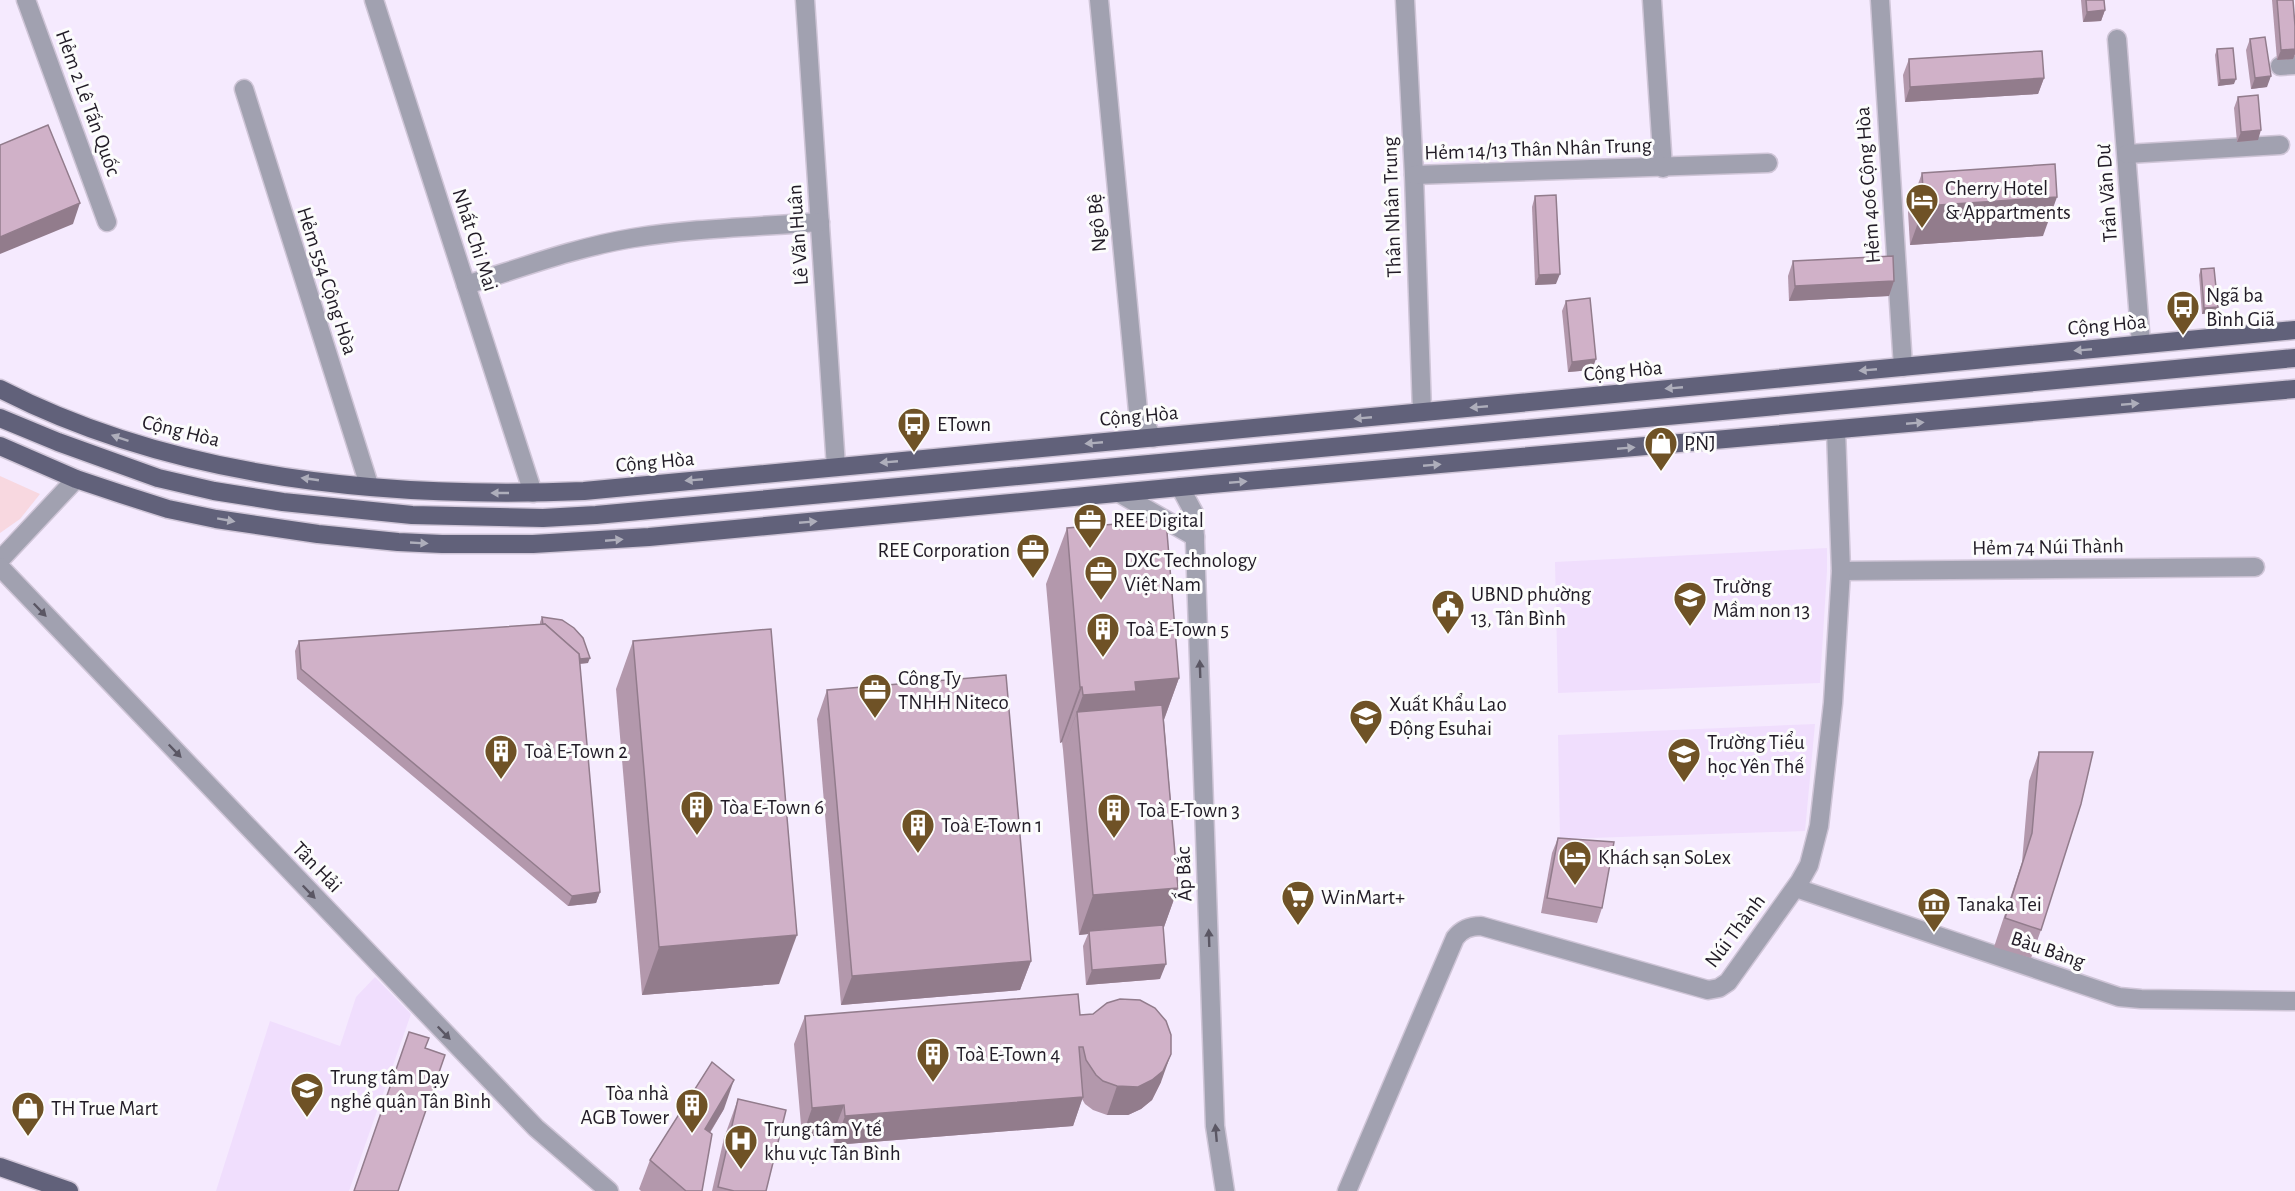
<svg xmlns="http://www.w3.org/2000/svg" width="2295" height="1191" font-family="'Alegreya Sans',sans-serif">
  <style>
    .built { fill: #f0defd }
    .green { fill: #f8d8e0 }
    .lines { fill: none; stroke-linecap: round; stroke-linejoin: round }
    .minor-casing { stroke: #cfc5d7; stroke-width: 21 }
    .major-casing { stroke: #cfc5d7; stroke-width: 21 }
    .minor { stroke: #a1a1b0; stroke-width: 18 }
    .major { stroke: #61617a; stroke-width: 18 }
    .wall { fill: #b398ac }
    .shaded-wall { fill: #927c8c }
    .building { fill: #d0b1c8; stroke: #927c8c; stroke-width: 1.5 }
    .oneway { fill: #aeaebb }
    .oneway2 { fill: #5b5764 }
    .labels { text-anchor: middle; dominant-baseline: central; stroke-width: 6; stroke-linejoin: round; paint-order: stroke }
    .street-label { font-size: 21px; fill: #211b26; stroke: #fcfcfc }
    .poi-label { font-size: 21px; fill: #211b26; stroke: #fcfcfc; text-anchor: start }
  </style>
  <rect width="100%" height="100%" fill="#f5eafe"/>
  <!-- built -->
  <g class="built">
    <polygon points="1827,548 1827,571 1820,683 1558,693 1555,562"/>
    <polygon points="1815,724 1805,831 1560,839 1558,735"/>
    <polygon points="375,977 411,1014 349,1191 216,1191 270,1021 340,1046 356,997"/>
  </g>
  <!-- green -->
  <polygon class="green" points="0,476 40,494 20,519 0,533"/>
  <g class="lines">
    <defs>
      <g id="minor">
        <polyline points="26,0 107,222"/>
        <polyline points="374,0 533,493"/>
        <polyline points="805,0 836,467"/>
        <polyline points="1099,0 1138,411 1153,438"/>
        <polyline points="1405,0 1414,175 1422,412"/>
        <polyline points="1652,0 1663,168"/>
        <polyline points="1880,0 1903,367"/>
        <polyline points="2117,39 2141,344"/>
        <polyline points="2280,66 2295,65"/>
        <polyline points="244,89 369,485"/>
        <polyline points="2127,154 2280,145"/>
        <polyline points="1414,175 1768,163"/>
        <path d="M466,285c55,-17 111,-38 167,-47 62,-10 125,-11 187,-16"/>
        <polyline points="1180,487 1194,513 1215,1126 1225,1191"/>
        <polyline points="1119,493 1195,537"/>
        <polyline points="0,560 76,479"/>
        <polyline points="0,567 536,1128 609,1191"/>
        <polyline points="1841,571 2255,567"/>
        <polyline points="1796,888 2119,997 2141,999 2295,1001"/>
        <path d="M1347,1191l108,-253c7,-9 15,-12 26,-12l227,64 11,-2 9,-6 72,-101 9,-16 10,-39 14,-123 8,-132 -5,-141"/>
      </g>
      <g id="major">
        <path d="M0,389c175,90 389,110 584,102l1711,-161"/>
        <polyline points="0,418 58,442 158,478 214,491 283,502 412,515 543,518 596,515 2295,358"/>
        <polyline points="0,446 76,479 121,494 168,509 216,519 318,534 398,542 442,544 533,544 649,537 1212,484 2295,389"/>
        <polyline points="0,1167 69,1191"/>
      </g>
    </defs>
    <!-- minor casing -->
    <use href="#minor" class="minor-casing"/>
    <!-- major casing -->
    <use href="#major" class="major-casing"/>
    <!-- minor -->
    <use href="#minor" class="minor"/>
    <!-- major -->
    <use href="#major" class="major"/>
  </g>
  <!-- wall -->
  <g class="wall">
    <polygon points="2081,0 2104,0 2105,10 2101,21 2083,22"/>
    <polygon points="2272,0 2293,0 2295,26 2295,54 2293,59 2277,60"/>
    <polygon points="2250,39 2267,87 2251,89 2246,50"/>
    <polygon points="2217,49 2234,84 2218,86 2215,55"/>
    <polygon points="1909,59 2044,78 2038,94 1905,102 1903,75"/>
    <polygon points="2238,97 2258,140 2237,142 2234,108"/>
    <polygon points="1922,173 2043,236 1910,245 1908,212"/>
    <polygon points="1535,196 1556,284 1535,285 1532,207"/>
    <polygon points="1793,261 1894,281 1889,296 1789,301 1788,276"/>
    <polygon points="2201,269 2218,307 2216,312 2202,314 2199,275"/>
    <polygon points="1566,301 1592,370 1568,372 1562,311"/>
    <polygon points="1067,528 1179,678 1164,720 1178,888 1164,927 1163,927 1160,979 1086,985 1083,946 1088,934 1079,935 1063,750 1062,742 1060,743 1046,584"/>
    <polygon points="542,617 588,663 580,664 600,892 596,903 568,906 297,679 295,651 299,641 540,625 540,622"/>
    <polygon points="633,641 779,984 642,995 616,689"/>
    <polygon points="827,690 1031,961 1020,990 841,1005 817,719"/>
    <polygon points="2039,752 2041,930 2031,958 1994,947 2022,862 2029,781"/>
    <polygon points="1558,838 1602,908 1597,923 1541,913 1552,853"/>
    <polygon points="1093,1014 1161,1082 1152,1100 1141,1109 1128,1115 1107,1115 1093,1110 1085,1104 1082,1099 1073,1126 834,1145 833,1134 802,1137 794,1044 805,1016 1080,1015"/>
    <polygon points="738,1099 766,1191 712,1191 724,1138"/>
    <polygon points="724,1109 710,1133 702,1191 641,1191 639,1189 650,1160"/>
  </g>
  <!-- shaded-wall -->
  <g class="shaded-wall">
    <polygon points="2105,10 2101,21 2083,22 2087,12"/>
    <polygon points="2295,49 2295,54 2293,59 2277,60 2281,50"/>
    <polygon points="2271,76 2267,87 2251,89 2255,78"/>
    <polygon points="2044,78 2038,94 1905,102 1910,87"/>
    <polygon points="2236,79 2234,84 2218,86 2220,80"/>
    <polygon points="2261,130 2258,140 2237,142 2241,132"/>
    <polygon points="2057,197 2043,236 1910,245 1924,206"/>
    <polygon points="80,203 73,224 0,254 0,237"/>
    <polygon points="1560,274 1556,284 1535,285 1539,275"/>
    <polygon points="1894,281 1889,296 1789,301 1795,286"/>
    <polygon points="2218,307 2216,312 2202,314 2204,308"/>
    <polygon points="1596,359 1592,370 1568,372 1572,362"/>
    <polygon points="590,658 588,663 575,664 577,659"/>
    <polygon points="1179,678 1159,733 1077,712 1063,750 1083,695 1135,682"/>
    <polygon points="1080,687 1082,687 1062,742 1060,743"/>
    <polygon points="1178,888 1164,927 1089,934 1089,931 1088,934 1079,935 1093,895"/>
    <polygon points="600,892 596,903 568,906 572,896"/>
    <polygon points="797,935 779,984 642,995 659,947"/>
    <polygon points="1031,961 1020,990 841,1005 852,976"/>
    <polygon points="1166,964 1160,979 1086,985 1092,970"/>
    <polygon points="1171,1054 1161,1082 1152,1100 1141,1109 1128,1115 1107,1115 1117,1086"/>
    <polygon points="734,1080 724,1109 694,1158 705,1129"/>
    <polygon points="1083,1097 1073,1126 834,1145 845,1116"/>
    <polygon points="844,1105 833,1134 802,1137 812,1108"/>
  </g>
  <!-- building -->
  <g class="building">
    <polygon points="2086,0 2104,0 2105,10 2087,12"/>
    <polygon points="2277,0 2293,0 2295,26 2295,49 2281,50"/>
    <polygon points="2265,37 2271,76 2255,78 2250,39"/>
    <polygon points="2233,48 2236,79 2220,80 2217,49"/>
    <polygon points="2042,51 2044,78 1910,87 1909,59"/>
    <polygon points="2258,95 2261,130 2241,132 2238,97"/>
    <polygon points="48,125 80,203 0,237 0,145"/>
    <polygon points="2055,164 2057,197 1924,206 1922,173"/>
    <polygon points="1556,195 1560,274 1539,275 1535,196"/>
    <polygon points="1893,256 1894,281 1795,286 1793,261"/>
    <polygon points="2214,268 2218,307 2204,308 2201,269"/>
    <polygon points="1590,298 1596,359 1572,362 1566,301"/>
    <polygon points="1166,520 1179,678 1135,682 1136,691 1083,695 1082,687 1080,687 1067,528"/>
    <polygon points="542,617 562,620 574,628 583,638 590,658 580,659 579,654 545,624 543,625"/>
    <polygon points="545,624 579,654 600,892 572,896 301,669 299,641"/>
    <polygon points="771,629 797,935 659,947 633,641"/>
    <polygon points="1006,675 1031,961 852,976 827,690"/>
    <polygon points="1162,705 1178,888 1093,895 1077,712"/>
    <polygon points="2039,752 2093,752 2081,804 2041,930 2005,918 2032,833"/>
    <polygon points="1558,838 1614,842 1602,908 1547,898"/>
    <polygon points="1163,925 1166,964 1092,970 1089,931"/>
    <polygon points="1078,994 1080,1015 1093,1014 1107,1003 1120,999 1140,1000 1155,1008 1166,1021 1171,1035 1171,1054 1163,1071 1152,1080 1138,1087 1117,1086 1103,1081 1096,1075 1086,1060 1083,1047 1079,1047 1083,1097 845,1116 844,1105 812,1108 805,1016"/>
    <polygon points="409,1032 429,1038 425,1048 445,1055 398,1191 354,1191"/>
    <polygon points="712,1062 734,1080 705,1129 712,1134 702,1191 686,1191 650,1160"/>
    <polygon points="738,1099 786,1110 766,1191 734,1191 718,1187"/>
  </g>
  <!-- one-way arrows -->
  <defs><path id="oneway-solid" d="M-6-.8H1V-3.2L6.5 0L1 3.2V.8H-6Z" transform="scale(1.5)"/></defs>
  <g class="oneway">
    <use href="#oneway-solid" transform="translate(2083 350) rotate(175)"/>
    <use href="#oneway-solid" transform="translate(1868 370) rotate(175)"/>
    <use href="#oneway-solid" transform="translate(1674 388) rotate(175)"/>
    <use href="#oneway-solid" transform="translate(2130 404) rotate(-5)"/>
    <use href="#oneway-solid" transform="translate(1479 407) rotate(175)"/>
    <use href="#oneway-solid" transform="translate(1363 418) rotate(175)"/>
    <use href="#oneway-solid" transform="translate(1915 423) rotate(-5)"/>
    <use href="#oneway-solid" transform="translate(120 438) rotate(-161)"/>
    <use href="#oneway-solid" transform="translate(1094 443) rotate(175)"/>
    <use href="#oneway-solid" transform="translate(1626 448) rotate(-5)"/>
    <use href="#oneway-solid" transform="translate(889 462) rotate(175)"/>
    <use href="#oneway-solid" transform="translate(1432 465) rotate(-5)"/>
    <use href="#oneway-solid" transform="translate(310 479) rotate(-172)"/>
    <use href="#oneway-solid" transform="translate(694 480) rotate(175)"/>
    <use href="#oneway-solid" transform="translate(1238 482) rotate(-5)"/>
    <use href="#oneway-solid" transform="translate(500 493) rotate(-180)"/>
    <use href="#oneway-solid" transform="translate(226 520) rotate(10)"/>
    <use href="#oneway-solid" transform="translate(808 522) rotate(-5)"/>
    <use href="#oneway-solid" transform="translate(614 540) rotate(-5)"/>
    <use href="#oneway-solid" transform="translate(419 543) rotate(3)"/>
  </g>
  <g class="oneway2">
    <use href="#oneway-solid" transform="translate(40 610) rotate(46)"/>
    <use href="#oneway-solid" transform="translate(1200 669) rotate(-92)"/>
    <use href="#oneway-solid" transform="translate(175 751) rotate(46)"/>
    <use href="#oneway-solid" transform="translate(309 892) rotate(46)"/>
    <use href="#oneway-solid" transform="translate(1209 938) rotate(-92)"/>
    <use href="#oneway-solid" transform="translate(444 1033) rotate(46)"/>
    <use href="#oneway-solid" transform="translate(1216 1133) rotate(-95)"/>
  </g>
  <!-- icons -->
  <defs>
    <symbol id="hotel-pin" viewBox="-11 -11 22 30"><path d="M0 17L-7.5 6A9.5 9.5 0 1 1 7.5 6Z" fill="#6f5226" stroke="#fcfcfc"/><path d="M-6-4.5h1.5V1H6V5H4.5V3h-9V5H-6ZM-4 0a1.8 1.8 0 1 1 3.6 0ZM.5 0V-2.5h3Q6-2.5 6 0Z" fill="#fff"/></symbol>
    <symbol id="bus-pin" viewBox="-11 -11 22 30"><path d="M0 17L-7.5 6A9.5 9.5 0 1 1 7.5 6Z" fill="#6f5226" stroke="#fcfcfc"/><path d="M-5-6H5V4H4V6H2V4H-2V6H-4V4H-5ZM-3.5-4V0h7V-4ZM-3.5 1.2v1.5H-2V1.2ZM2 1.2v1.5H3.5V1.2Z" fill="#fff"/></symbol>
    <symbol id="shop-pin" viewBox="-11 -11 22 30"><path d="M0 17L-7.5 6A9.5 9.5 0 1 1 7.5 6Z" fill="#6f5226" stroke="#fcfcfc"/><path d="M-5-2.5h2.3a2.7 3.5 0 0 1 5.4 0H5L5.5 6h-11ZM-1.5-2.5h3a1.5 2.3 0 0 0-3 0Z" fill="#fff"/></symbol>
    <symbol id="office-pin" viewBox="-11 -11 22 30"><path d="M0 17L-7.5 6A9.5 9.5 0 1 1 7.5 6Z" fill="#6f5226" stroke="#fcfcfc"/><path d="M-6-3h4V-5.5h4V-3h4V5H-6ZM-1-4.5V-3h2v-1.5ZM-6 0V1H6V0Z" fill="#fff"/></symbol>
    <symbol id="school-pin" viewBox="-11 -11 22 30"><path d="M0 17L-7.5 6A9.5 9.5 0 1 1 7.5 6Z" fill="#6f5226" stroke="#fcfcfc"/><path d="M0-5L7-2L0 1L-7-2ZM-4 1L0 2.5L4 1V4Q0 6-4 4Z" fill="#fff"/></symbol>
    <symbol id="civic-pin" viewBox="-11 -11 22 30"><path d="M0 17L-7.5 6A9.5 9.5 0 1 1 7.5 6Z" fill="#6f5226" stroke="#fcfcfc"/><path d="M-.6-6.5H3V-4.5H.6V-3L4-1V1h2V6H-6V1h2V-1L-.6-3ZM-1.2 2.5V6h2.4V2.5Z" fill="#fff"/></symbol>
    <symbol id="building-pin" viewBox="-11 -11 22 30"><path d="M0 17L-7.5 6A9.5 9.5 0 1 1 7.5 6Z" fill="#6f5226" stroke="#fcfcfc"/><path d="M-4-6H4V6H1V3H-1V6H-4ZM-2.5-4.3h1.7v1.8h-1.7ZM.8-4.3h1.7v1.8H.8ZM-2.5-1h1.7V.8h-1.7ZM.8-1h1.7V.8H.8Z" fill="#fff"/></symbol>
    <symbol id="supermarket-pin" viewBox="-11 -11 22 30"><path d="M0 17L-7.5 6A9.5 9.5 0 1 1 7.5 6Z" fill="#6f5226" stroke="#fcfcfc"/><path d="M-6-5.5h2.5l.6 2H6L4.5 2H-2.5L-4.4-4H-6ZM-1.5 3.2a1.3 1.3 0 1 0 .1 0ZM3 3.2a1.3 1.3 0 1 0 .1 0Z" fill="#fff"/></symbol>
    <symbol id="museum-pin" viewBox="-11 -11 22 30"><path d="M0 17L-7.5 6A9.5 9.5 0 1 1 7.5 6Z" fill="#6f5226" stroke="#fcfcfc"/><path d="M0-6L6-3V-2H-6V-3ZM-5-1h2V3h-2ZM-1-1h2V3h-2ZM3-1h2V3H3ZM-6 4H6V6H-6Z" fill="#fff"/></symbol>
    <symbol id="university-pin" viewBox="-11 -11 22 30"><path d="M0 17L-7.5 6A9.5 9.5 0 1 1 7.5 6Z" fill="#6f5226" stroke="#fcfcfc"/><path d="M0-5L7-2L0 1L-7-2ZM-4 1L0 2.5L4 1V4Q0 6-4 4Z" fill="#fff"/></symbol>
    <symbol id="hospital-pin" viewBox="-11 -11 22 30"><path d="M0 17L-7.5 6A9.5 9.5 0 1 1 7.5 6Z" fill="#6f5226" stroke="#fcfcfc"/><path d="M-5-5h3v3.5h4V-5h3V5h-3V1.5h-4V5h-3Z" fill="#fff"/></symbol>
  </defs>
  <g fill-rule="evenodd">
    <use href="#hotel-pin" x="1903" y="181" width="38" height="52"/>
    <use href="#bus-pin" x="2164" y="288" width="38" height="52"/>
    <use href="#bus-pin" x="895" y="405" width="38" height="52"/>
    <use href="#shop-pin" x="1642" y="424" width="38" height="52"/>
    <use href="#office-pin" x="1071" y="501" width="38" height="52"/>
    <use href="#office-pin" x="1014" y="531" width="38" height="52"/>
    <use href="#office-pin" x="1082" y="553" width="38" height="52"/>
    <use href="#school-pin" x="1671" y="579" width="38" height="52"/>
    <use href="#civic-pin" x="1429" y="587" width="38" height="52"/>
    <use href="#building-pin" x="1084" y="610" width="38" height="52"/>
    <use href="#office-pin" x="856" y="671" width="38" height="52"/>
    <use href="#school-pin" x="1347" y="697" width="38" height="52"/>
    <use href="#building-pin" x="482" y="732" width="38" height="52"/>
    <use href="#school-pin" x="1665" y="735" width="38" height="52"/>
    <use href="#building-pin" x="678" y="788" width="38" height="52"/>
    <use href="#building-pin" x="1095" y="791" width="38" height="52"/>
    <use href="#building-pin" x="899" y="806" width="38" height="52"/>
    <use href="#hotel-pin" x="1556" y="838" width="38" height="52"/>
    <use href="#supermarket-pin" x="1279" y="878" width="38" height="52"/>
    <use href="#museum-pin" x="1915" y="885" width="38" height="52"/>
    <use href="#building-pin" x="914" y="1035" width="38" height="52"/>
    <use href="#university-pin" x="288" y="1070" width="38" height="52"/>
    <use href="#building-pin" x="673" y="1086" width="38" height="52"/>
    <use href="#shop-pin" x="9" y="1089" width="38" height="52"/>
    <use href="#hospital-pin" x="722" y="1122" width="38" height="52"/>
  </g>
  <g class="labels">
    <!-- street labels -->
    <g class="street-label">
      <text transform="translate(88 103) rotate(70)">Hẻm 2 Lê Tấn Quốc</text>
      <text transform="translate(1538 149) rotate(-2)">Hẻm 14/13 Thân Nhân Trung</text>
      <text transform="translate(1868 185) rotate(-94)">Hẻm 406 Cộng Hòa</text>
      <text transform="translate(2107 193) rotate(-94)">Trần Văn Dư</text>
      <text transform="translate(1392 207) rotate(-92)">Thân Nhân Trung</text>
      <text transform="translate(1097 223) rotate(-95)">Ngô Bệ</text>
      <text transform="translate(798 235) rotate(-94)">Lê Văn Huân</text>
      <text transform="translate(475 240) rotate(72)">Nhất Chi Mai</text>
      <text transform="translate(327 281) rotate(72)">Hẻm 554 Cộng Hòa</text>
      <text transform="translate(2107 325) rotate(-5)">Cộng Hòa</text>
      <text transform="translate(1623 371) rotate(-5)">Cộng Hòa</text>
      <text transform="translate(1139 416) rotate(-5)">Cộng Hòa</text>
      <text transform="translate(181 431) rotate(14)">Cộng Hòa</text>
      <text transform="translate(655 462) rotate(-5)">Cộng Hòa</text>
      <text transform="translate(2048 547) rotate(-1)">Hẻm 74 Núi Thành</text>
      <text transform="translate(317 867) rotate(46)">Tân Hải</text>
      <text transform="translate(1184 874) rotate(-92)">Ấp Bắc</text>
      <text transform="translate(1735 931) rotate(-53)">Núi Thành</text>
      <text transform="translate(2048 950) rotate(19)">Bàu Bàng</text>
    </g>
    <!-- poi labels -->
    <g class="poi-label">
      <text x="1945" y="188">Cherry Hotel<tspan x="1945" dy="24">&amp; Appartments</tspan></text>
      <text x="2206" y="295">Ngã ba<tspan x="2206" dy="24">Bình Giã</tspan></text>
      <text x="937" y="424">ETown</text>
      <text x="1684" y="443">PNJ</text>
      <text x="1113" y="520">REE Digital</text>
      <text x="1010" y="550" text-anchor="end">REE Corporation</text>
      <text x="1124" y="560">DXC Technology<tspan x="1124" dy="24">Việt Nam</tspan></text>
      <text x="1713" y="586">Trường<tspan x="1713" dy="24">Mầm non 13</tspan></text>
      <text x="1471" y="594">UBND phường<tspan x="1471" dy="24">13, Tân Bình</tspan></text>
      <text x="1126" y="629">Toà E-Town 5</text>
      <text x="898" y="678">Công Ty<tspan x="898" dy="24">TNHH Niteco</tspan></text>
      <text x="1389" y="704">Xuất Khẩu Lao<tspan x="1389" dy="24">Động Esuhai</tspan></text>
      <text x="1707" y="742">Trường Tiểu<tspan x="1707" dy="24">học Yên Thế</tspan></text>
      <text x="524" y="751">Toà E-Town 2</text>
      <text x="720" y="807">Tòa E-Town 6</text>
      <text x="1137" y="810">Toà E-Town 3</text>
      <text x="941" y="825">Toà E-Town 1</text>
      <text x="1598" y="857">Khách sạn SoLex</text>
      <text x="1321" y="897">WinMart+</text>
      <text x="1957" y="904">Tanaka Tei</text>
      <text x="956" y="1054">Toà E-Town 4</text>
      <text x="330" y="1077">Trung tâm Dạy<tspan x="330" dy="24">nghề quận Tân Bình</tspan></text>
      <text x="669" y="1093" text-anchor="end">Tòa nhà<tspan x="669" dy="24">AGB Tower</tspan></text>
      <text x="51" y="1108">TH True Mart</text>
      <text x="764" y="1129">Trung tâm Y tế<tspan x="764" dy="24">khu vực Tân Bình</tspan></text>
    </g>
  </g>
</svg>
